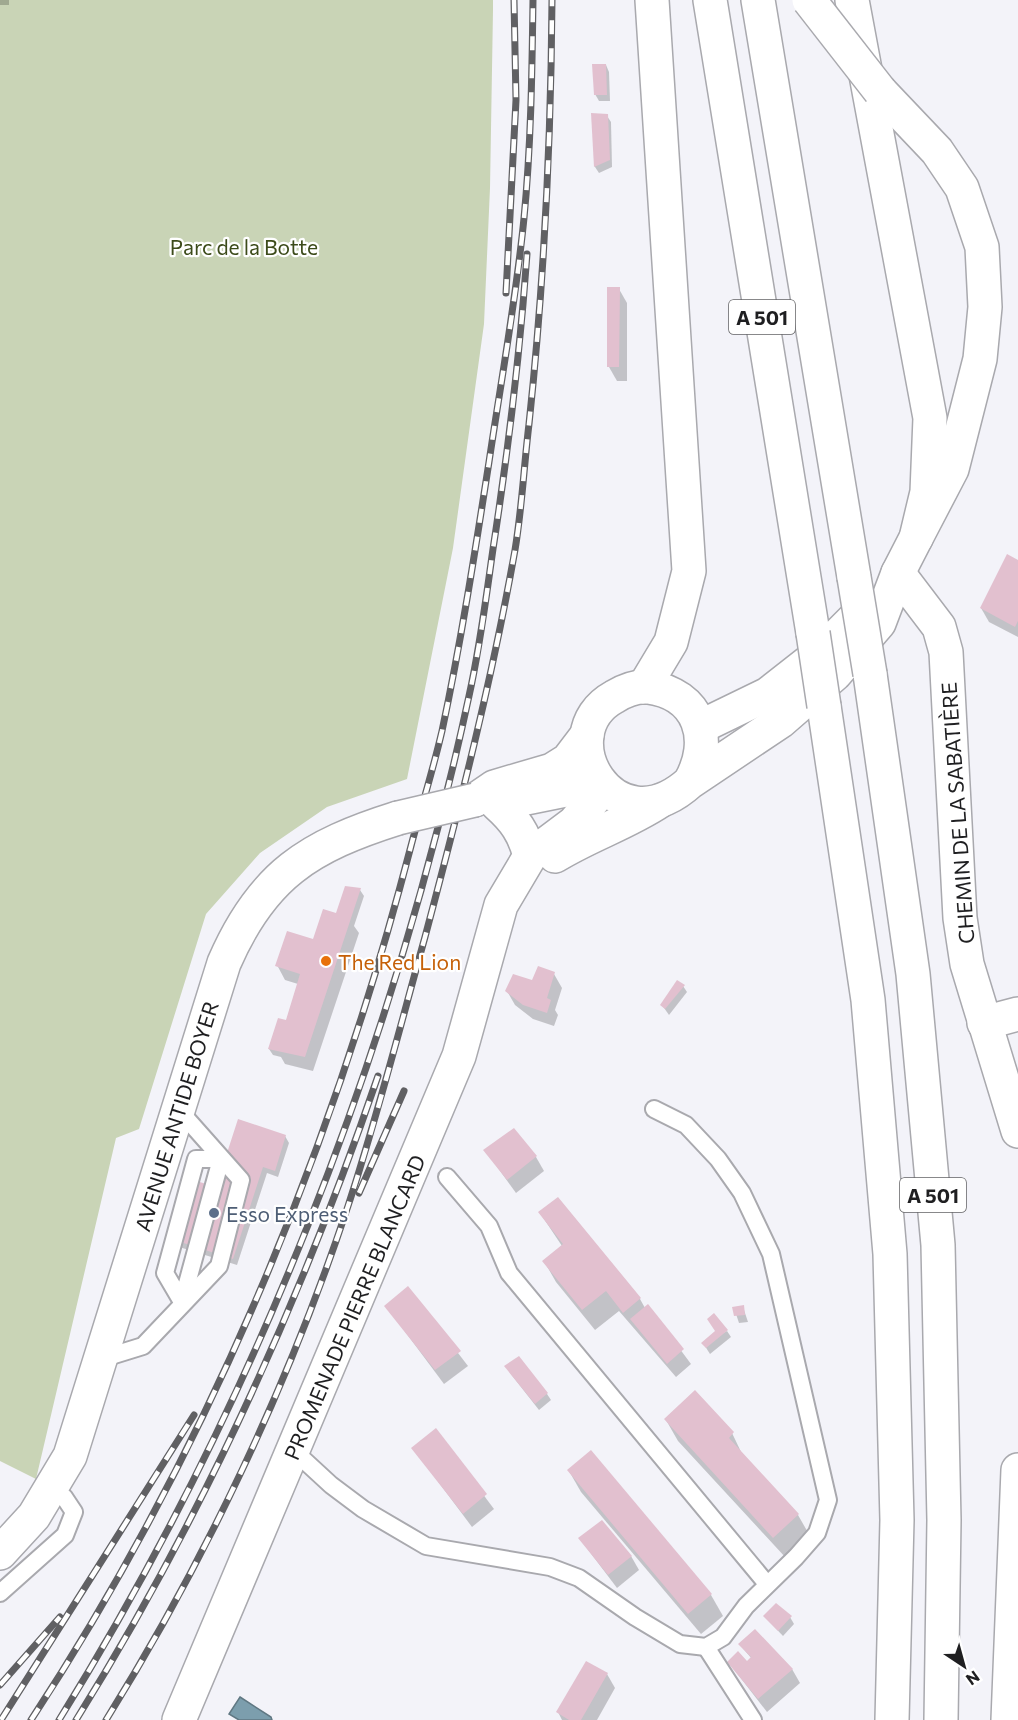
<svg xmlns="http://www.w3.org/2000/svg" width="1018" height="1720" font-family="Commissioner,sans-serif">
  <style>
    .green { fill: #c9d4b6 }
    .water { fill: #7c9ead; stroke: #607883; stroke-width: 1.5 }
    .shadow { fill: #0003 }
    .building { fill: #e2c0cf }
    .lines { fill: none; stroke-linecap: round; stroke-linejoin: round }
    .lane-casing { stroke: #a9a9ae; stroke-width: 20 }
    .street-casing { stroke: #a9a9ae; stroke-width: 36 }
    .secondary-casing { stroke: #a9a9ae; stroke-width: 36 }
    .highway-casing { stroke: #a9a9ae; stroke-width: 36 }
    .lane { stroke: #fff; stroke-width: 16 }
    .street { stroke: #fff; stroke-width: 33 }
    .secondary { stroke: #fff; stroke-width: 33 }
    .highway { stroke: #fff; stroke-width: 33 }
    .rail-casing { stroke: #606063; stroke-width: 7 }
    .rail { stroke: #fff; stroke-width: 4.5; stroke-dasharray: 14; stroke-linecap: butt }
    .secondary-bridge-casing { stroke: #a9a9ae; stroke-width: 36; stroke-linecap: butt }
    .highway-bridge-casing { stroke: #a9a9ae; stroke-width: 36; stroke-linecap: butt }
    .secondary-bridge { stroke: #fff; stroke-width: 33 }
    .highway-bridge { stroke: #fff; stroke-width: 33 }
    .food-dot { fill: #e8710a; stroke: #fff; stroke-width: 2 }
    .service-dot { fill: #5c6f8a; stroke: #fff; stroke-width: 2 }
    .labels { text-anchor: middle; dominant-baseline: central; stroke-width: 4.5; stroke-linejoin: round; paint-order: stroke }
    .shield { fill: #fff; stroke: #626264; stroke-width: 1.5 }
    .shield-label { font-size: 20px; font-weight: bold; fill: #1f1f21 }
    .park-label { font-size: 21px; fill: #3c4b1a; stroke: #fff }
    .street-label { font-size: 21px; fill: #1f1f21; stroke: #fff }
    .food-label { font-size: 21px; fill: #c56008; stroke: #fff; text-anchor: start }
    .service-label { font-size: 21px; fill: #4e5e75; stroke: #fff; text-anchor: start }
  </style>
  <rect width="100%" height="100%" fill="#f3f3f9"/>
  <!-- green -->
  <polygon class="green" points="0,0 493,0 493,10 490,188 484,324 453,548 407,779 327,807 260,853 206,914 139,1129 116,1138 36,1479 0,1461"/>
  <!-- water -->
  <polygon class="water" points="240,1697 271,1717 272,1720 239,1720 229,1714"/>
  <!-- shadow -->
  <g class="shadow">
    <rect x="0" y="0" width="9" height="5"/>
    <polygon points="606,65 609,72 610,101 599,101 595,94"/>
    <polygon points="592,115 607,116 611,122 612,167 599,173 595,167"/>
    <polygon points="619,289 627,303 627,381 617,381 609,367"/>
    <polygon points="1018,561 1018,637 989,622 981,608"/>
    <polygon points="360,890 364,896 354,926 359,933 313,1071 285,1064 281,1057 273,1055 269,1049 286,1022 298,984 285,980 277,965 314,941"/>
    <polygon points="554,974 562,988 555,1010 558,1015 554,1026 533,1019 515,1005 507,991"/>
    <polygon points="683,986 687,992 669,1015 662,1005"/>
    <polygon points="285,1136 289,1143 278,1177 267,1173 237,1265 176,1246 217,1189"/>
    <polygon points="485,1150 536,1157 544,1171 516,1193"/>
    <polygon points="540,1213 640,1299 645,1308 648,1306 691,1364 676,1377 619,1311 595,1330 556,1282 544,1261 562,1246"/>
    <polygon points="408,1288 468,1366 444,1384 386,1306"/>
    <polygon points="743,1307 748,1322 739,1323 734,1308"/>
    <polygon points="727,1331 731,1337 710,1354 703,1343"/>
    <polygon points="510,1373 547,1394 551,1400 539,1410"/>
    <polygon points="666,1420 732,1433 743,1456 798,1515 810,1536 786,1558 678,1441"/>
    <polygon points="435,1430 494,1509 472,1527 413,1448"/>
    <polygon points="591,1452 711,1595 723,1616 701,1634 581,1492 569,1471"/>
    <polygon points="580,1539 631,1556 639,1570 617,1588"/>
    <polygon points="764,1616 790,1617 794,1624 783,1636"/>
    <polygon points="740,1645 792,1669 800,1683 767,1712 729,1663 747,1663 752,1659"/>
    <polygon points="607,1674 615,1688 597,1720 562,1720 558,1712"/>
  </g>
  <!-- building -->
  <g class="building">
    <polygon points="592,64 606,64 607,95 594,95"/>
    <polygon points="591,113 608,114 610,160 594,167"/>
    <polygon points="607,287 620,287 619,367 607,367"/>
    <polygon points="1007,554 1018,560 1018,621 1015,627 980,608"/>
    <polygon points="345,886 361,888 305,1057 268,1049 278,1018 286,1020 300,974 275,966 287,931 313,939 323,909 336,913"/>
    <polygon points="538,966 555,972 547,998 551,1000 547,1013 523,1005 505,991 513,974 532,980"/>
    <polygon points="677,980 685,985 665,1009 660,1005"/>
    <polygon points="238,1119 286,1135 275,1171 263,1167 233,1259 171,1239 190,1179 216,1187"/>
    <polygon points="514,1128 537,1156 507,1180 483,1150"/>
    <polygon points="558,1197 641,1298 623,1313 606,1291 582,1310 542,1261 563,1244 538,1212"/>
    <polygon points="408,1286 461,1351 435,1370 384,1306"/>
    <polygon points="648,1304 684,1349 667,1364 630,1319"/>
    <polygon points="744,1305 745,1315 734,1316 732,1307"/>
    <polygon points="714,1313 728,1330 706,1348 701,1343 715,1331 707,1319"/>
    <polygon points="519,1356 548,1393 535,1404 504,1366"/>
    <polygon points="695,1390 734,1432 729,1438 799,1514 773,1538 664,1419"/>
    <polygon points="436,1428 487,1494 463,1514 411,1448"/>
    <polygon points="591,1450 712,1594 688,1614 567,1470"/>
    <polygon points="602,1520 632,1556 608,1575 578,1538"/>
    <polygon points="776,1603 792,1616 778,1631 763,1616"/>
    <polygon points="755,1629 793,1669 758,1699 727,1662 738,1651 747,1661 751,1657 738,1644"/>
    <polygon points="586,1661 608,1673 581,1720 569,1720 556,1712"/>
  </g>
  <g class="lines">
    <defs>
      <g id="lane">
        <polygon points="196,1159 221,1159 182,1302 165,1273"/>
        <polyline points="447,1177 489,1226 509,1273 767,1584"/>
        <polyline points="101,1359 143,1346 219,1266 241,1180 178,1109"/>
        <polyline points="293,1450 331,1485 363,1509 426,1546 550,1567 579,1578 635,1617 680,1644 706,1647 723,1637 746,1606 796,1557 817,1533 828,1500 771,1254 742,1193 718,1159 686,1125 654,1109"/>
        <polyline points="0,1593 65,1535 74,1512 64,1497 51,1491"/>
        <polyline points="706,1647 753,1720"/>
      </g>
      <g id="street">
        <polyline points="898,573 939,627 946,652 960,918 967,964 1018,1131"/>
        <polyline points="984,1023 1018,1014"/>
        <polyline points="1008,1720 1018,1470"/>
      </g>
      <g id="secondary">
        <polyline points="700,727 768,694 819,654 867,606"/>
        <path d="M690,782c24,-42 10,-88 -42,-95 -12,-1 -24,4 -34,10 -67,37 0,154 76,85l91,-61 54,-47 44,-51 19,-50 18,-35 11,-46 3,-74 -78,-418"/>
        <polyline points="521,799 600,783"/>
        <polyline points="475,800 494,787 552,770 568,760 587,735"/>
        <path d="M497,804c18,16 27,29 33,52"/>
        <path d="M555,856c34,-21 72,-33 105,-55"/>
        <path d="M0,1553l34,-37 36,-60 154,-493c38,-88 85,-117 174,-145"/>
        <polyline points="179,1720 459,1056 501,905 530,856 574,823 604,787"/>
      </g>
      <g id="highway">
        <polyline points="710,0 813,633"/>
        <polyline points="758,0 854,577"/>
        <polyline points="880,91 937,151 962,188 982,247 985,307 980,359 952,469 916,538"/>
        <polyline points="870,674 913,974 938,1245 944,1520 941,1720"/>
        <polyline points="644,687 671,642 689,571 652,0"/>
        <polyline points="824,706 868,1000 890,1254 897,1520 892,1720"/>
      </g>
    </defs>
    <!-- lane casing -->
    <use href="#lane" class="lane-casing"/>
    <!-- street casing -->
    <use href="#street" class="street-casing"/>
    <!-- secondary casing -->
    <use href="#secondary" class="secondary-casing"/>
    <!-- highway casing -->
    <use href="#highway" class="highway-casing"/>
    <!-- lane -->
    <use href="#lane" class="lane"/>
    <!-- street -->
    <use href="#street" class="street"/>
    <!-- secondary -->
    <use href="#secondary" class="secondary"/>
    <!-- highway -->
    <use href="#highway" class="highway"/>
    <defs>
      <g id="rail">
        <polyline points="506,293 516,100 514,0"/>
        <polyline points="359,1193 404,1091"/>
        <polyline points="0,1685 60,1617"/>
        <polyline points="1,1720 194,1415"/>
        <path d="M31,1720c175,-267 300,-566 380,-874 10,-38 22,-76 31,-115 19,-89 33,-179 47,-269 12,-81 27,-162 35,-244 7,-72 8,-145 9,-218"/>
        <path d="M59,1720c194,-313 333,-665 410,-1024 11,-49 17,-98 24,-147 15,-97 27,-196 34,-295"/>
        <path d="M76,1720c126,-202 225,-419 302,-644"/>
        <path d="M106,1720c99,-159 183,-336 242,-514 29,-88 52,-179 77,-269 34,-128 67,-257 90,-387 7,-42 9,-85 14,-126 15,-141 22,-282 23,-424"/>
      </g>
    </defs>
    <!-- rail casing -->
    <use href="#rail" class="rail-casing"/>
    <!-- rail -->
    <use href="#rail" class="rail"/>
    <defs>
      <polyline id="secondary-bridge" points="398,818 475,800"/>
      <g id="highway-bridge">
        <polyline points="809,0 880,91"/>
        <polyline points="854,577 870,674"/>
        <polyline points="813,633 824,706"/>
      </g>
    </defs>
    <!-- secondary-bridge casing -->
    <use href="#secondary-bridge" class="secondary-bridge-casing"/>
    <!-- highway-bridge casing -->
    <use href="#highway-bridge" class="highway-bridge-casing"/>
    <!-- secondary-bridge -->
    <use href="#secondary-bridge" class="secondary-bridge"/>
    <!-- highway-bridge -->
    <use href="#highway-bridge" class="highway-bridge"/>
  </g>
  <!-- markers -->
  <circle class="food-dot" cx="326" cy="961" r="6"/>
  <circle class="service-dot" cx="214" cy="1213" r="6"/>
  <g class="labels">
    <!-- shield labels -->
    <g class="shield">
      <rect x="729" y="300" width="66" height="34" rx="4.5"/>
      <rect x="900" y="1178" width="66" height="34" rx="4.5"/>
    </g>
    <g class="shield-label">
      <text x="762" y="317">A 501</text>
      <text x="933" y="1195">A 501</text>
    </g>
    <!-- park labels -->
    <g class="park-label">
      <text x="244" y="246">Parc de la Botte</text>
    </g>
    <!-- street labels -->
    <g class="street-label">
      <text transform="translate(957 813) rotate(-94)">CHEMIN DE LA SABATIÈRE</text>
      <text transform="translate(176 1116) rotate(-73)">AVENUE ANTIDE BOYER</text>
      <text transform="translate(354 1307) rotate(-67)">PROMENADE PIERRE BLANCARD</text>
    </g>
    <!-- food labels -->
    <g class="food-label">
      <text x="338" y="961">The Red Lion</text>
    </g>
    <!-- service labels -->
    <g class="service-label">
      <text x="226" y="1213">Esso Express</text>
    </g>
  </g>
  <!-- north arrow -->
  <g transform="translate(964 1666) rotate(144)" stroke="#ffffff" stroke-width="4.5" paint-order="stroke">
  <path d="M0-4.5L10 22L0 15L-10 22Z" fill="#1f1f21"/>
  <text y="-9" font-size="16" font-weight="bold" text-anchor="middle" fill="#1f1f21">N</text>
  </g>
</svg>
